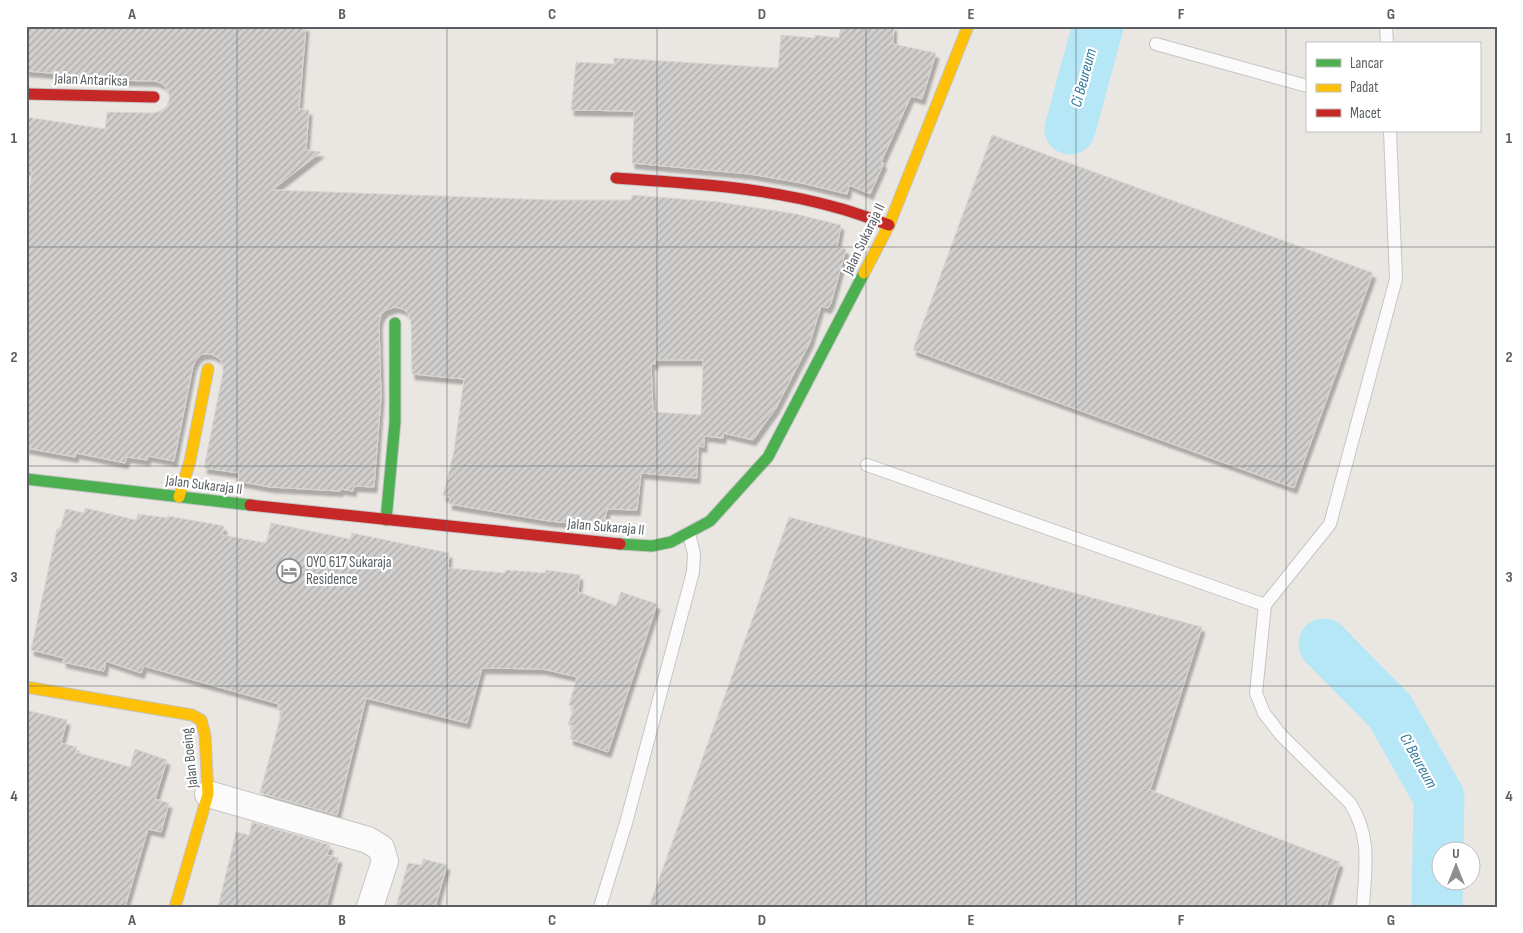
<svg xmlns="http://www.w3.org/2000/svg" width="1523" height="933" font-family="'Sofia Sans Condensed',sans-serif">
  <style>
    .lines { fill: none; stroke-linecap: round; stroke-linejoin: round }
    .river { stroke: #b5e7f7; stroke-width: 51 }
    .building { fill: url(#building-hatch); stroke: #d9d6d2; fill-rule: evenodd; filter: url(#shadow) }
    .lane-casing { stroke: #c5c5c4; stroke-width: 14 }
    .street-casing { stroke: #c5c5c4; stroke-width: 28 }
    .fast-casing { stroke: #c5c5c4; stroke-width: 13 }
    .slow-casing { stroke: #c5c5c4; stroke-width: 13 }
    .jam-casing { stroke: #c5c5c4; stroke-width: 13 }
    .lane { stroke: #fcfbfb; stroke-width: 12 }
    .street { stroke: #fcfbfb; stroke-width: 26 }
    .fast { stroke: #4caf50; stroke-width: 11 }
    .slow { stroke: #ffc107; stroke-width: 11 }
    .jam { stroke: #c62828; stroke-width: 11 }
    .grid { fill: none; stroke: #595f62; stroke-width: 1; stroke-opacity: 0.55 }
    .labels { text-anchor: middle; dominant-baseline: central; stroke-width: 4.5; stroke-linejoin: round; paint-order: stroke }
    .street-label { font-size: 15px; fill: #595f62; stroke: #fff }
    .poi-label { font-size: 15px; fill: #595f62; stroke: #fff; text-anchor: start }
    .water-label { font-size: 16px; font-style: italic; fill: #31789a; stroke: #fff }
    .neatline { fill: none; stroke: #595f62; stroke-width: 2 }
    .grid-label { font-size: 16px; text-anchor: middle; font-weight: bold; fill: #595f62 }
  </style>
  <defs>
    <pattern id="building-hatch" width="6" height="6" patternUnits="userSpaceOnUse" patternTransform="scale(1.25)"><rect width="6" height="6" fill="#d1cfcd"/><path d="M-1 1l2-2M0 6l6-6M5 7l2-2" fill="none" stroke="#adabaa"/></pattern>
    <filter id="shadow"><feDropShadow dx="3" dy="5.5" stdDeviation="1" flood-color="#0004"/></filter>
  </defs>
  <rect width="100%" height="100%" fill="#eae7e3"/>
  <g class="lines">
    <!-- river -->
    <g class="river">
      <polyline points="1070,129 1098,26"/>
      <polyline points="1324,644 1390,711 1439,797 1437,907"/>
    </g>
  </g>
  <!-- building -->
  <g class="building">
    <path d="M26,26h280l-7,83 10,1 -3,40 15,2 -49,38 280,10h79l1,-5 87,7 77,12 45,11 -4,22 9,2 -15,54 -3,5 -7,-2 -11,36 -34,66 -23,32 -30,-7v5l-19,-2v11l-6,-1 -1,32 -56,-5 -4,37 -30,-1 -3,17 -55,-5 -100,-17 1,-7 -7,-1 11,-45 10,-72 -52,-5 -1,-52 -3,-8 -5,-5 -8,-2 -9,3 -5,5 -2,8 2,74 -7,90 -20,-1 -1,5 -12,-2 -1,2 -70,-4 -32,-6 1,-8 -35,-5 19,-96v-8l-4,-6 -8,-4h-9l-5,4 -4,8 -19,95 -26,-5 -1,4 -20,-3 -2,6 -49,-10 -1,4 -49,-9v-236l6,-41 -6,-1v-53l79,12 2,-17 47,1 8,-3 5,-4 3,-9 -3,-8 -4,-5 -8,-3 -45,-1v-2l-84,-7zM655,360h48l-2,55 -48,-3 -2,-48h4z"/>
    <polygon points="841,26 894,26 893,44 936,53 922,99 911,96 881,162 884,163 870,194 849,185 847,194 802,183 750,174 632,163 634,111 571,110 576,62 614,64 614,58 778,68 781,35 815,38 815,35 839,38"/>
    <polygon points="992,135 1373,273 1294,488 913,350"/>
    <polygon points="85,508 136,520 138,514 167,518 168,516 224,526 222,535 266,543 271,523 350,539 352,533 449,553 448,568 505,573 506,570 545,573 546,570 580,575 578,592 616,606 621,592 657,604 608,752 570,739 573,726 568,725 574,707 569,705 577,677 543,669 482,668 467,723 366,698 337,815 260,793 282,711 277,710 279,704 144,666 141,673 106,661 104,671 63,662 64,658 31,650 57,529 60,529 66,509 84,513"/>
    <polygon points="789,517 1202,627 1150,790 1340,862 1326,907 649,907"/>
    <polygon points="26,710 67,720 61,743 77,747 75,752 130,767 135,749 167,760 155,799 169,803 161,832 148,829 125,907 26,907"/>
    <polygon points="252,822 330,845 327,855 339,858 326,907 218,907 236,832 249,835"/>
    <polygon points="423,859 447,865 435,907 396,907 408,863 422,865"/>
  </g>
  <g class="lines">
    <defs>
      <g id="lane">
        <polyline points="1386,26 1387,44"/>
        <polyline points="1156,44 1307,86"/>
        <path d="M867,465l398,140 -9,88 8,20 17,22 69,68c22,34 15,66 13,104"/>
        <polyline points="1265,605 1330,524 1396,279 1390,131"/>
        <polyline points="600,907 626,823 693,572 694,554 689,534"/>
      </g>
      <polyline id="street" points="208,794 368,840 381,848 385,861 370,907"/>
      <g id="fast">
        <polyline points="26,479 250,505"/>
        <polyline points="386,520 395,422 395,323"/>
        <polyline points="620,544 652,546 671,542 710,521 768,457 864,273"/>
      </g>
      <g id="slow">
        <polyline points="864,273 889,225 968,26"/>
        <polyline points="179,497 190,461 208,369"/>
        <polyline points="26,687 192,715 201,720 205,735 208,794 175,907"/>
      </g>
      <g id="jam">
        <polyline points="26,94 154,97"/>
        <path d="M616,178c72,5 145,9 215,28 20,5 39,12 58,19"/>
        <polyline points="250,505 620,544"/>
      </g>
    </defs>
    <!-- lane casing -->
    <use href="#lane" class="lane-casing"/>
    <!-- street casing -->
    <use href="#street" class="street-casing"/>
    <!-- fast casing -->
    <use href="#fast" class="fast-casing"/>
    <!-- slow casing -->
    <use href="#slow" class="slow-casing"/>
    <!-- jam casing -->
    <use href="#jam" class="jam-casing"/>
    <!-- lane -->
    <use href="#lane" class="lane"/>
    <!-- street -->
    <use href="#street" class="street"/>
    <!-- fast -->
    <use href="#fast" class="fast"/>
    <!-- slow -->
    <use href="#slow" class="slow"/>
    <!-- jam -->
    <use href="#jam" class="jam"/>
  </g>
  <!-- grid -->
  <path class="grid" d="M237,26v881M447,26v881M657,26v881M866,26v881M1076,26v881M1286,26v881M26,247h1471M26,466h1471M26,686h1471"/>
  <!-- icons -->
  <defs>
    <symbol id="hotel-ring" viewBox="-11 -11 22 22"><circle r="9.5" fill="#fff" stroke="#8c8f8f" stroke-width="1.5"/><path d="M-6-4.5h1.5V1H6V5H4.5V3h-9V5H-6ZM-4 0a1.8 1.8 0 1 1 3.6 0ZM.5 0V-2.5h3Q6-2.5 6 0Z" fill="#8c8f8f"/></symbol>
  </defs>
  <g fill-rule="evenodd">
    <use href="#hotel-ring" x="275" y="557" width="28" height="28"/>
  </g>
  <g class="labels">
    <!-- street labels -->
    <g class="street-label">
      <text transform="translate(91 80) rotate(2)">Jalan Antariksa</text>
      <text transform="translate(864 239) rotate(-64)">Jalan Sukaraja II</text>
      <text transform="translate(204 485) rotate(7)">Jalan Sukaraja II</text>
      <text transform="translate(606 527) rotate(5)">Jalan Sukaraja II</text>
      <text transform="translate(190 758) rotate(-96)">Jalan Boeing</text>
    </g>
    <!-- poi labels -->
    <g class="poi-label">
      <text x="306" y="562">OYO 617 Sukaraja<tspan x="306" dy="17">Residence</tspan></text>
    </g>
    <!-- water labels -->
    <g class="water-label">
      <text transform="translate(1084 78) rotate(-75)">Ci Beureum</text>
      <text transform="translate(1418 761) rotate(61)">Ci Beureum</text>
    </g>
  </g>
  <!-- border -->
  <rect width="1523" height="933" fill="none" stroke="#ffffff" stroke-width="55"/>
  <!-- legend -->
  <rect x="1306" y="42" width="175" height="90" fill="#ffffff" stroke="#bdbfc0"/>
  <rect x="1316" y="59" width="25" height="8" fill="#4caf50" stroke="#bdbfc0"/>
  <text x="1350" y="68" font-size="15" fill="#595f62">Lancar</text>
  <rect x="1316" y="84" width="25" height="8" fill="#ffc107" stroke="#bdbfc0"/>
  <text x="1350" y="92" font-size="15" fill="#595f62">Padat</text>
  <rect x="1316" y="109" width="25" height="8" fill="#c62828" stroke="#bdbfc0"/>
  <text x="1350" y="118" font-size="15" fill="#595f62">Macet</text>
  <!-- north arrow -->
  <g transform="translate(1456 866)"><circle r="24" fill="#ffffff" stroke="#bdbfc0"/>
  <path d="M0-4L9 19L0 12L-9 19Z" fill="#8c8f8f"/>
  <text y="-8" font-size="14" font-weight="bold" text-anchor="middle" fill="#595f62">U</text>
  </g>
  <rect x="28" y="28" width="1468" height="878" class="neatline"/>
  <g class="grid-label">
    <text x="132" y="19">A</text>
    <text x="342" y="19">B</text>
    <text x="552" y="19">C</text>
    <text x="762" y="19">D</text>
    <text x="971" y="19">E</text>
    <text x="1181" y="19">F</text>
    <text x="1391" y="19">G</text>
    <text x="14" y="143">1</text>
    <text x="1509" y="143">1</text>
    <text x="14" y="362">2</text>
    <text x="1509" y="362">2</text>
    <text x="14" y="582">3</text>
    <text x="1509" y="582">3</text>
    <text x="14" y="801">4</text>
    <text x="1509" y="801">4</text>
    <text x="132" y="925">A</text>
    <text x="342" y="925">B</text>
    <text x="552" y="925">C</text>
    <text x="762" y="925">D</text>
    <text x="971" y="925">E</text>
    <text x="1181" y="925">F</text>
    <text x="1391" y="925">G</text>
  </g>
</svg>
